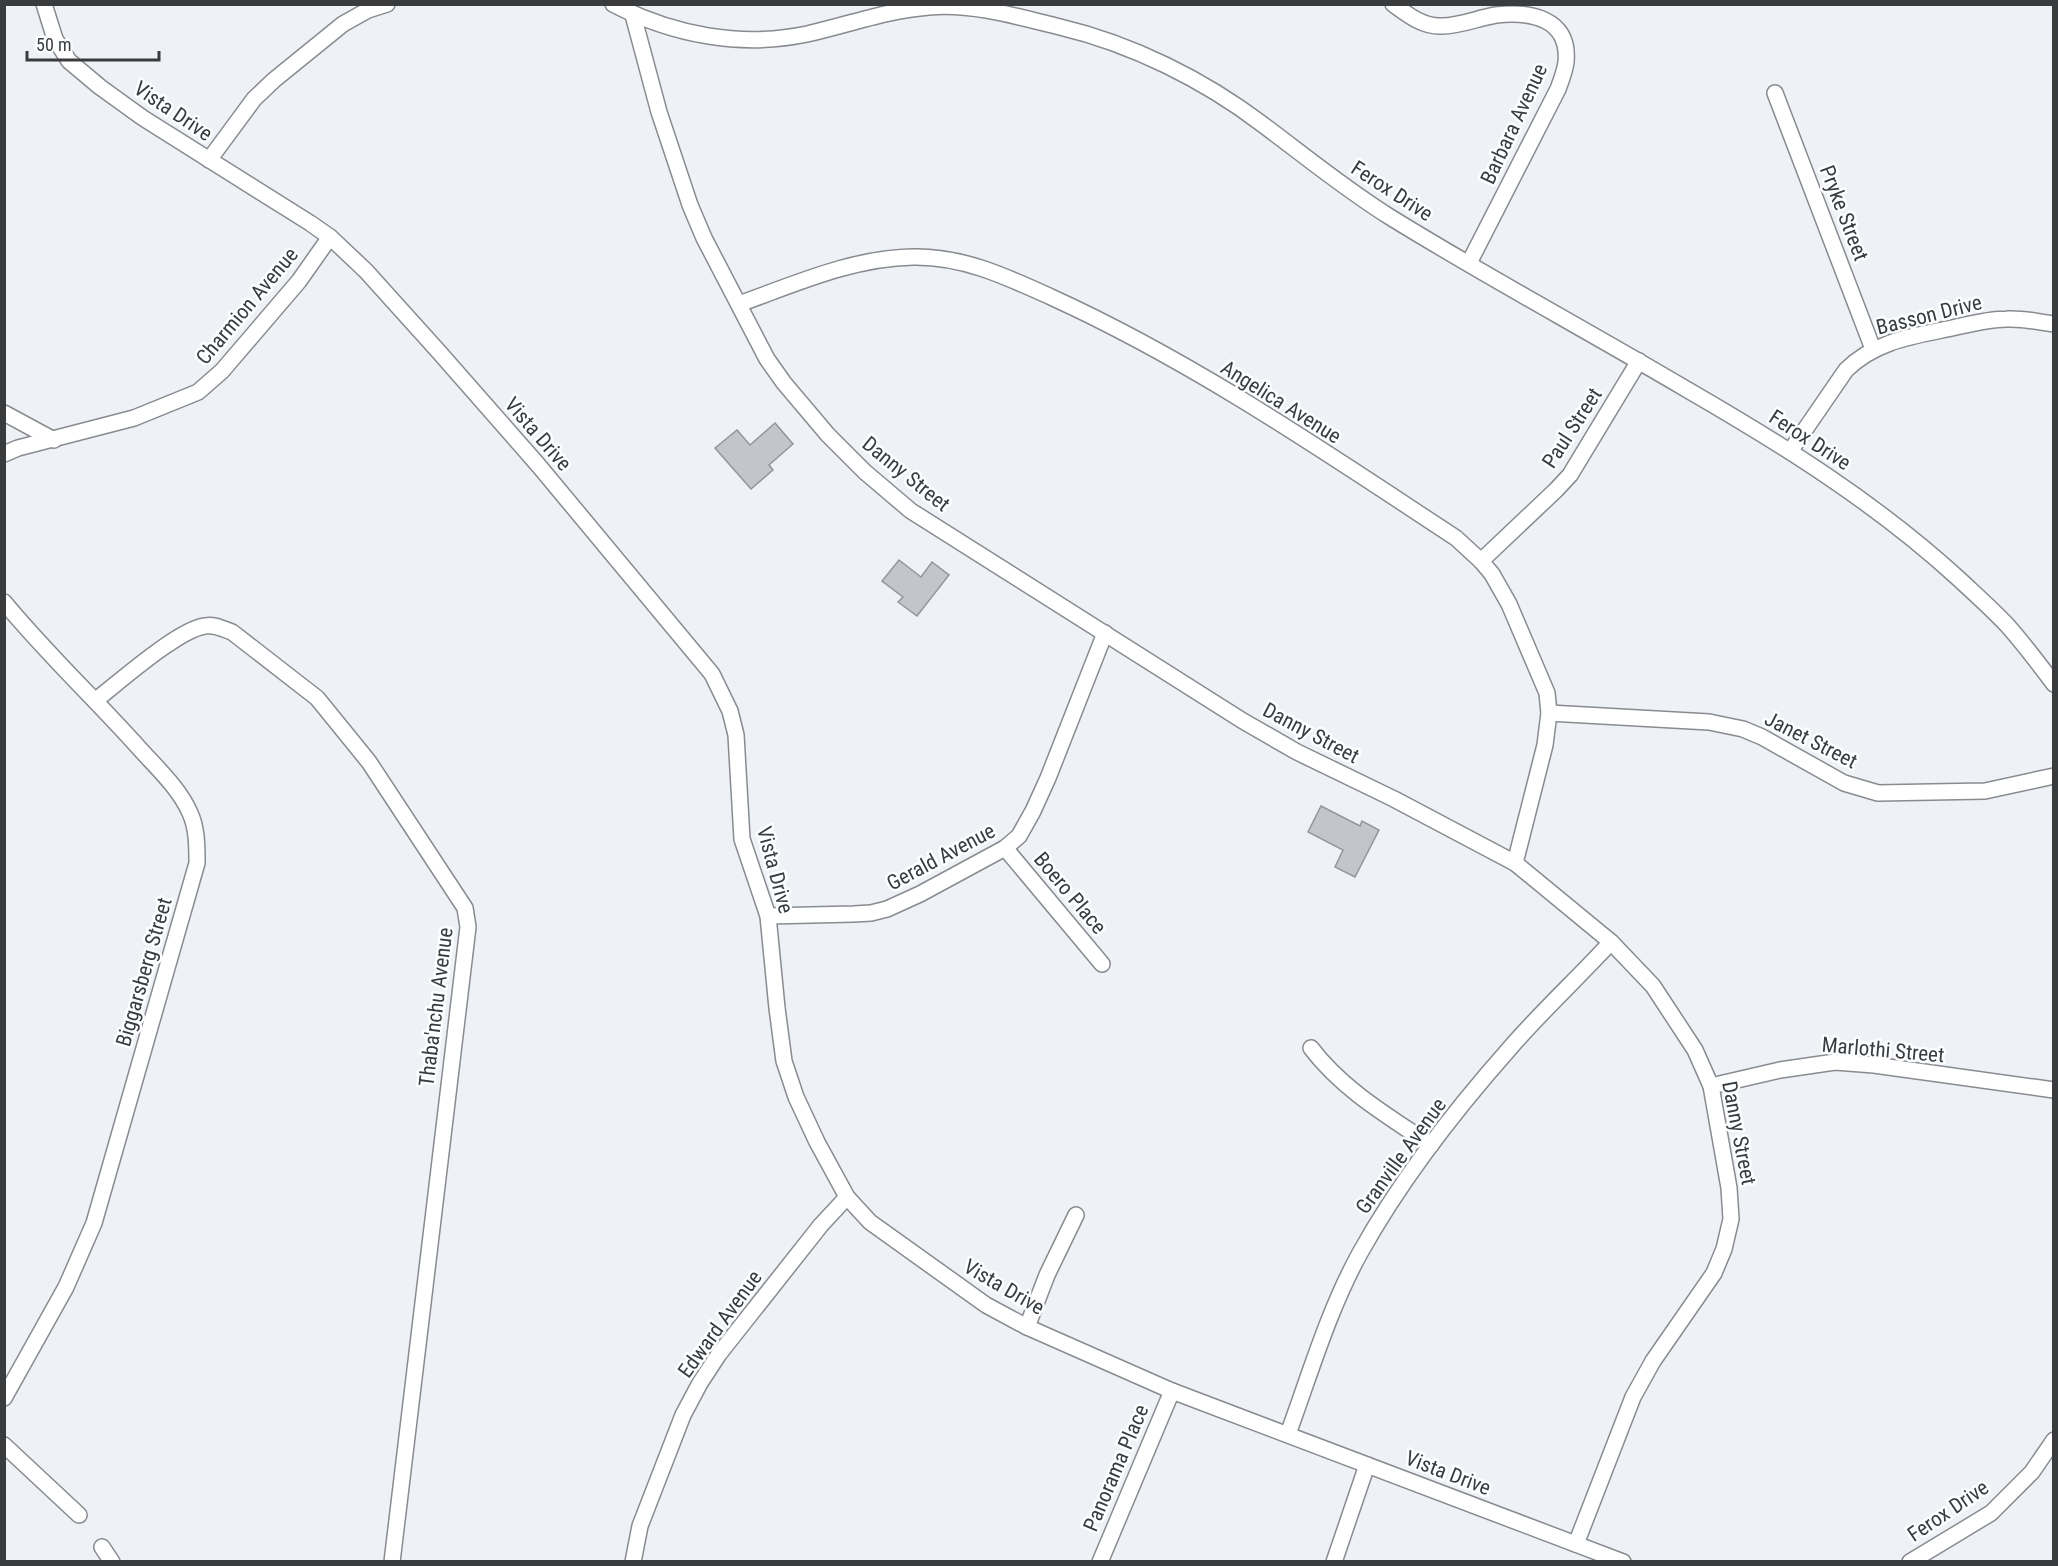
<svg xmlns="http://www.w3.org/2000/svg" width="2058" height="1566" font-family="'Roboto Condensed',sans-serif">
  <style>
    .building { fill: #c2c5c9; stroke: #929599; stroke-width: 1.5 }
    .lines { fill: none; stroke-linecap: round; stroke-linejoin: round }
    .street-casing { stroke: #888b8f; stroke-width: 18 }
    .street { stroke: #fff; stroke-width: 15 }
    .labels { text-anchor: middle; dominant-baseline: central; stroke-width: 5; stroke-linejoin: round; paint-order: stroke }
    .street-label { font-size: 21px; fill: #3a3b3d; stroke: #fdfeff }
  </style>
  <rect width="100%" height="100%" fill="#eef1f6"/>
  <!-- building -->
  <g class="building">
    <polygon points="775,423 793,444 769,465 773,470 751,489 715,448 737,430 750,445"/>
    <polygon points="899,560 921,577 932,562 949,575 917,616 898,602 903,597 882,581"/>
    <polygon points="1321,806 1360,826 1362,821 1379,830 1355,877 1335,867 1343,850 1308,832"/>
  </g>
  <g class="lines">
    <defs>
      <g id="street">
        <polyline points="44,4 55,39 69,61 100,87 143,118 310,223 330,237 366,271 439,352 539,466 712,674 730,711 736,735 742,839 768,916 777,1008 784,1061 796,1097 817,1142 847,1197 870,1222 986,1305 1027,1327 1172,1391 1623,1562"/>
        <path d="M613,4c60,31 128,44 194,30 40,-9 81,-24 122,-27 43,-4 90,10 131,20 72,17 144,53 202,97 43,32 83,65 128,93 97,60 198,114 296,172 97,56 190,114 273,190 16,15 33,30 48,46 17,19 32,39 47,59"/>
        <path d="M1393,4c15,11 30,23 49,22 18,0 36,-8 54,-11 34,-4 74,3 70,47 -1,9 -5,19 -8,27l-89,174"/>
        <polyline points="633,15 659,112 690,205 704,238 767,359 784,383 828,435 865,472 911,511 1243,721 1297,752 1394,799 1515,863 1611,942 1653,986 1695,1050 1711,1086 1729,1188 1731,1219 1724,1249 1714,1273 1653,1361 1633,1397 1576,1544"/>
        <polyline points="1775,93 1873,349"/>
        <polyline points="209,160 254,99 274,80 343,24 368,10 387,4"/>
        <path d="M739,304c56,-20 113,-46 174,-47 50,-1 94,20 138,40 143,65 274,155 405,241l25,23 11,13 17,30 38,89 2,20 -4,32 -30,118"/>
        <polyline points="4,413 54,440"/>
        <path d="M1791,450l55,-80c29,-29 67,-34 106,-42 18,-4 37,-9 55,-9 16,-1 31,3 47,5"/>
        <polyline points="4,454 18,448 134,418 198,392 222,371 299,281 330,237"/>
        <polyline points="1481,561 1556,490 1570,475 1639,361"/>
        <path d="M4,602c42,51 91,97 135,146 18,20 40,40 51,65 7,15 7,33 7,50l-103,360 -28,64 -62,111"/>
        <path d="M96,700c23,-18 83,-71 109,-74 10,-2 18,3 27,6l85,66 52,64 96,146 3,19 -76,635"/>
        <polyline points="1549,713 1709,722 1743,729 1762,737 1844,783 1878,793 1985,791 2054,776"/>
        <polyline points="1005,848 1102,964"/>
        <polyline points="768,916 854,914 871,913 887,909 920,894 1005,848 1019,836 1033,811 1048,778 1105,633"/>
        <path d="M1311,1048c32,42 77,68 120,97"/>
        <polyline points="1711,1086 1780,1070 1835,1062 1874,1065 2054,1090"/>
        <polyline points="1027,1327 1047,1275 1076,1215"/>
        <path d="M1288,1434c22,-60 41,-125 72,-181 40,-72 96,-144 150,-205 32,-37 68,-70 101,-106"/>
        <polyline points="4,1445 79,1515"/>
        <polyline points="102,1547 112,1562"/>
        <polyline points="633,1562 640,1526 683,1415 700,1383 719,1354 821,1225 847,1197"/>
        <polyline points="1100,1562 1172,1391"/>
        <polyline points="1334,1562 1367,1465"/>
        <polyline points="1910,1562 1991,1513 2032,1472 2054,1440"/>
      </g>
    </defs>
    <!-- street casing -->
    <use href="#street" class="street-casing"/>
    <!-- street -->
    <use href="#street" class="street"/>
  </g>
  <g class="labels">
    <!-- street labels -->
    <g class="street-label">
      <text transform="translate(173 111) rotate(34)">Vista Drive</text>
      <text transform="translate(1514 124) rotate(-65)">Barbara Avenue</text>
      <text transform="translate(1392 191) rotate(33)">Ferox Drive</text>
      <text transform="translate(1844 213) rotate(69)">Pryke Street</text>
      <text transform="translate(247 306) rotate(-50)">Charmion Avenue</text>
      <text transform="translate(1929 315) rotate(-14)">Basson Drive</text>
      <text transform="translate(1281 402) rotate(32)">Angelica Avenue</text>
      <text transform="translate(1572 428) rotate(-57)">Paul Street</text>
      <text transform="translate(538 434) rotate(49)">Vista Drive</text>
      <text transform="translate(1810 440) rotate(33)">Ferox Drive</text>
      <text transform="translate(906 474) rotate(39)">Danny Street</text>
      <text transform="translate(1311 733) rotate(28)">Danny Street</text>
      <text transform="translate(1811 740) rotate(27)">Janet Street</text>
      <text transform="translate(941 857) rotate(-28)">Gerald Avenue</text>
      <text transform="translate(775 870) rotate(75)">Vista Drive</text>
      <text transform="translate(1070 893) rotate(50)">Boero Place</text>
      <text transform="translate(144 972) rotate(-74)">Biggarsberg Street</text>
      <text transform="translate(436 1007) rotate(-83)">Thaba'nchu Avenue</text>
      <text transform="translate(1883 1050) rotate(5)">Marlothi Street</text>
      <text transform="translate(1739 1133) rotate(79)">Danny Street</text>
      <text transform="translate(1401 1156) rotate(-54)">Granville Avenue</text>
      <text transform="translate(1004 1287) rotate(30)">Vista Drive</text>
      <text transform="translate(720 1324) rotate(-54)">Edward Avenue</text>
      <text transform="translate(1116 1468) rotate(-67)">Panorama Place</text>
      <text transform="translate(1448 1473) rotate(21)">Vista Drive</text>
      <text transform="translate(1948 1511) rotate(-34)">Ferox Drive</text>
    </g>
  </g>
  <!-- border -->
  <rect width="2058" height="1566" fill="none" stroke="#3a3b3d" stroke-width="12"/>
  <!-- scale -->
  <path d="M27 51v9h132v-9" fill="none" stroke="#3a3b3d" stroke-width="3"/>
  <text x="36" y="51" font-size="18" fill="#3a3b3d" stroke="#fdfeff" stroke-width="4.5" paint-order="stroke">50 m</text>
</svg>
